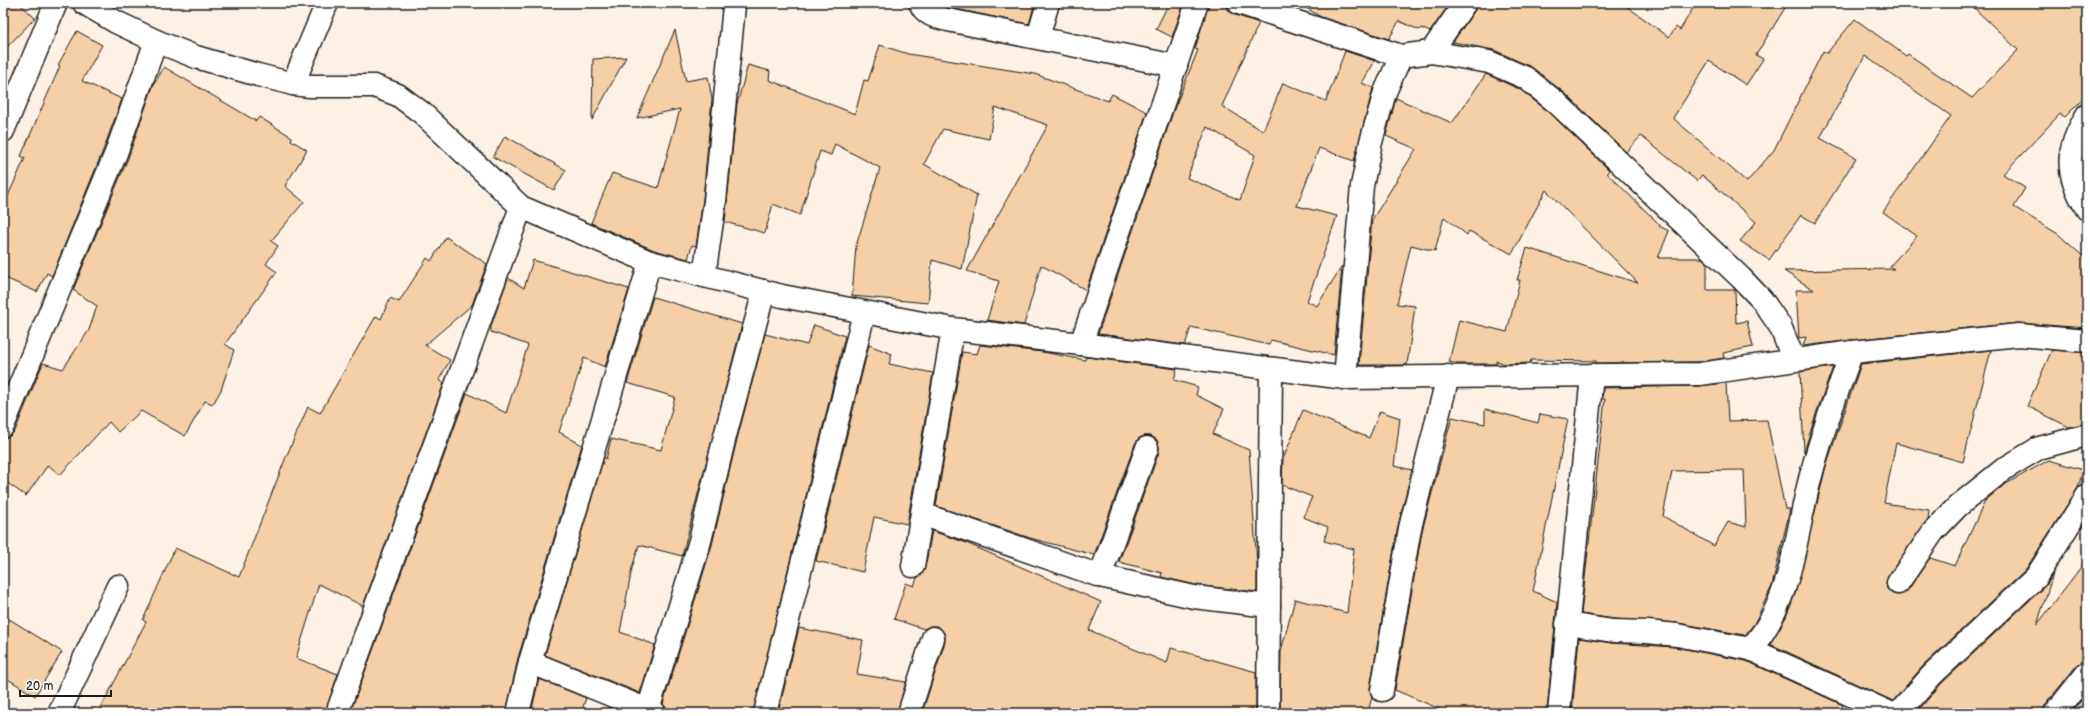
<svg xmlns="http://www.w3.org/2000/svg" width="2090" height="716" font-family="'Balsamiq Sans',sans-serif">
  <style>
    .building { fill: #f5cfa5; stroke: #1c1c1c; fill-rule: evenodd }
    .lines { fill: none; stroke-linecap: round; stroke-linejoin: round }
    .minor-casing { stroke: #1c1c1c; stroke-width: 25 }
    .minor { stroke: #fff; stroke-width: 22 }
  </style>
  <rect width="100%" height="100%" fill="#fcf1e4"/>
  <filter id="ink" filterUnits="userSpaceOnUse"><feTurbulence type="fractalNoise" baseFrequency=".025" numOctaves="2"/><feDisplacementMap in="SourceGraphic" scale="8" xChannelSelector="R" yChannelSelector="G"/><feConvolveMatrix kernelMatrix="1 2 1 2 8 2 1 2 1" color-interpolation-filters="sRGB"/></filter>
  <g filter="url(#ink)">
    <!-- building -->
    <g class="building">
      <polygon points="3,3 19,3 35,18 3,51"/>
      <polygon points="945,3 1035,3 1029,24 951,8 944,6"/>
      <polygon points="1169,3 1184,3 1172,37 1156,29"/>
      <path d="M1209,3h12l6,3 2,5 6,4 24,8 -37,83 41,25 20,-48 43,18 19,-50 30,10 -13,22 11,5 -19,73 -35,-13 -22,58 40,10 -30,85 10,5 25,-40 -8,89 -63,-15 -2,5 -78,-18 -6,18 -87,-11 75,-222 25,-62 -3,-1zM1207,127l48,28 -15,45 -53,-22z"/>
      <polygon points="1298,3 1450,3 1430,32 1421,28 1419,30 1399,21 1389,39 1321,17"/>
      <polygon points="1477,3 1622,3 1669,37 1676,27 1680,30 1696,3 1788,3 1756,55 1763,59 1746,85 1709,61 1673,118 1747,182 1774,150 1823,51 1827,53 1855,19 1906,56 1908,54 1972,98 2018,50 1969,3 2087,3 2087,95 2065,117 2060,114 2003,174 2025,188 2014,207 2058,234 2087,260 2087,328 2018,323 1851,340 1803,346 1806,337 1799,338 1796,290 1814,290 1784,271 1894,269 1890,266 1917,236 1883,212 1951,116 1865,56 1820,138 1856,158 1815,223 1801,215 1769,260 1740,241 1756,222 1702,175 1697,181 1641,136 1626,152 1566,94 1531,67 1494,50 1453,42 1475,10"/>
      <polygon points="675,30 686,81 708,77 712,99 703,199 696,246 692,245 688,259 654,250 591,223 612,173 658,188 680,109 637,118"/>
      <polygon points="77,31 102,45 82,81 122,99 104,148 52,276 47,273 37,292 3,277 3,207 25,158 21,156 60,66 58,65"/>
      <polygon points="880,45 908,54 1035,74 1108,101 1112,94 1147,112 1086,290 1041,265 1024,325 987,320 999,281 967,271 1048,125 995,107 989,139 943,129 924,164 977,195 962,269 932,260 928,303 852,296 856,246 880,168 835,144 831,155 820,151 800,215 773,204 765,233 725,222 737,104 748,65 770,71 769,80 855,114 864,80 868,81"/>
      <polygon points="626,57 592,120 593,59"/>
      <polygon points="164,67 256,121 259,117 292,137 291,140 307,150 285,186 304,202 271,241 278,246 266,264 277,272 225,344 234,350 221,390 213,404 205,401 185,436 141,411 118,432 109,422 60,475 48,465 26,496 3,480 3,438 10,436 15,431 43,363 63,369 89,330 97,306 73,290 128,158 153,86"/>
      <polygon points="1486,74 1519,89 1549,112 1609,170 1607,173 1660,225 1659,226 1669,231 1658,258 1702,258 1707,263 1707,290 1735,290 1736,323 1747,321 1753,347 1723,353 1724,358 1699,362 1596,363 1596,361 1531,360 1530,363 1506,364 1496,361 1496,364 1458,364 1449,362 1459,320 1507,332 1520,280 1517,280 1527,248 1638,283 1546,190 1512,254 1469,231 1467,235 1444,217 1435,251 1411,245 1397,304 1415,306 1407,365 1359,365 1372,220 1416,149 1386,136 1396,98 1452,123"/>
      <polygon points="505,136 566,170 554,190 493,157"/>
      <polygon points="446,237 487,264 472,305 425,345 450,360 439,380 444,383 363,606 319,584 296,658 338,674 325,713 98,713 146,622 143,620 175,548 239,577 286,457 308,407 320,413 376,316 381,319 390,298 399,302 427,258 431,261"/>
      <polygon points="533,260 629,289 605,367 584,358 559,432 582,445 518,658 506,713 350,713 467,393 506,413 528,345 491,332 491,326 508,278 524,288"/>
      <polygon points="653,297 742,324 682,556 639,545 632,568 620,632 655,645 640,693 545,655 604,457 606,459 611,439 661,450 675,397 627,383"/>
      <polygon points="814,325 845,336 753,713 667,713 663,704 712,545 737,439 765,334 807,345"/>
      <polygon points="869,345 892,354 889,364 933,373 907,524 874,517 863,572 816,561"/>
      <polygon points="980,345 1043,352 1085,360 1086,357 1177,369 1174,380 1198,387 1196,395 1224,409 1213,434 1249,450 1257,564 1257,592 1196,585 1161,577 1162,573 1119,562 1159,452 1159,446 1157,440 1151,436 1144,436 1139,438 1135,444 1094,555 1030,538 936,506 962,352 977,354"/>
      <polygon points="1991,350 1963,462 1896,443 1884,503 1929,510 1928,519 1888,576 1886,582 1887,589 1891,593 1897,595 1903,594 1908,590 1930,558 1955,566 1985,501 2004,485 2049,460 2083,470 2078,488 2026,569 1923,666 1893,701 1770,644 1786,617 1795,594 1826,466 1861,364"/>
      <polygon points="2052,350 2087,353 2087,423 2069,427 2027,406"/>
      <polygon points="1833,367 1817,411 1804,452 1800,372"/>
      <path d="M1726,383l2,38 39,-1 18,89h5l-18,77 -18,38 -9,11 -67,-12 -64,-4 -33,-5 24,-215h-3l1,-11 97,-2zM1744,470l2,57 -18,-5 -14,24 -51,-30 9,-45z"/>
      <polygon points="1485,409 1538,423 1540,414 1568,419 1533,591 1557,602 1547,713 1449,713 1395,690 1422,531 1452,417 1485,424"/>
      <polygon points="1303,410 1369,438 1380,411 1400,418 1394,466 1412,470 1398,526 1370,688 1372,696 1368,713 1280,713 1281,651 1295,599 1347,613 1354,549 1324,541 1328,527 1303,517 1312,497 1282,485 1283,459"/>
      <polygon points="932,531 964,542 1101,602 1089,630 1167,663 1171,648 1256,672 1256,713 922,713 945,642 945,635 942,630 937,626 930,626 924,629 894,619 906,583 914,586 917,578 922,574 925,568"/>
      <polygon points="2087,559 2087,661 2077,665 2045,705 2043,713 1916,713 1941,684 2045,586 2053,574 2037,625"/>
      <polygon points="3,615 62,652 35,696 3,676"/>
      <polygon points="799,628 863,640 857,674 906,682 897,713 778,713"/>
      <polygon points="1579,638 1611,643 1675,647 1746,661 1843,705 1840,713 1572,713"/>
      <polygon points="539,679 586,698 581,713 531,713"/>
      <polygon points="2087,693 2087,713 2071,713"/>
    </g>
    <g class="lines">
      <defs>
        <g id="minor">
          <polyline points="84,3 116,22 156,41 196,57 258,75 293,84 310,86 374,86 398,95 422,113 521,207 650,262 782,296 953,329 1081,344 1345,378 1700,374 1852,352 2019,335 2087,341"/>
          <path d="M920,3c5,12 16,14 28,17l228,46"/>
          <polyline points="1239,3 1401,56 1431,52 1489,62 1526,78 1557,103 1741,278 1762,300 1780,326 1794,360"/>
          <polyline points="1038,37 1048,3"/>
          <polyline points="1431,52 1465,3"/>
          <polyline points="293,84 327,3"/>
          <path d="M2087,115c-22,36 -22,58 0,94"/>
          <polyline points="3,131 56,3"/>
          <polyline points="704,276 715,201 734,6"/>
          <polyline points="1081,344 1197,3"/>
          <polyline points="1345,378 1362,186 1371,142 1385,92 1401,56"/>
          <polyline points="3,426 116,153 156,41"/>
          <polyline points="922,514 1100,576 1194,597 1269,606"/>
          <polyline points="913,566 953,329"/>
          <polyline points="1100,576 1147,448"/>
          <polyline points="1898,583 1933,532 1958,506 2004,469 2039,448 2087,435"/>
          <polyline points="1567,624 1613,631 1647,632 1677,635 1750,649 1890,713"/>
          <path d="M1750,649c42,-46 45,-112 60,-170 11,-43 26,-85 42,-127"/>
          <polyline points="530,662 655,713"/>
          <polyline points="1382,690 1410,528 1448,376"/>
          <polyline points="648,710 700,541 725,436 764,291"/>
          <polyline points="59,713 118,586"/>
          <polyline points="337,713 521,207"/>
          <polyline points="518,713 530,662 650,262"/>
          <polyline points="765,713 864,313"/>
          <polyline points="909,713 933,638"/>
          <polyline points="1268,713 1271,369"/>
          <polyline points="1559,713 1592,375"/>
          <polyline points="1899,713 1932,675 2036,577 2087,496"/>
          <polyline points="2055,713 2087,673"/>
        </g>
      </defs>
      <!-- minor casing -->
      <use href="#minor" class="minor-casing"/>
      <!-- minor -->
      <use href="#minor" class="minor"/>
    </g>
  </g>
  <!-- margin -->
  <rect width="2090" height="716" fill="none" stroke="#fff" stroke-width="16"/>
  <rect x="8" y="8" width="2074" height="700" fill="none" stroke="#1c1c1c" stroke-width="1.5" filter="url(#ink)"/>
  <!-- scale -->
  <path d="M20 690v6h91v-6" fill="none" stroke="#1c1c1c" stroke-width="2"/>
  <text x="26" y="690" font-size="12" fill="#1c1c1c" stroke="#ffffff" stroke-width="3" paint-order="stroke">20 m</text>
</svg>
